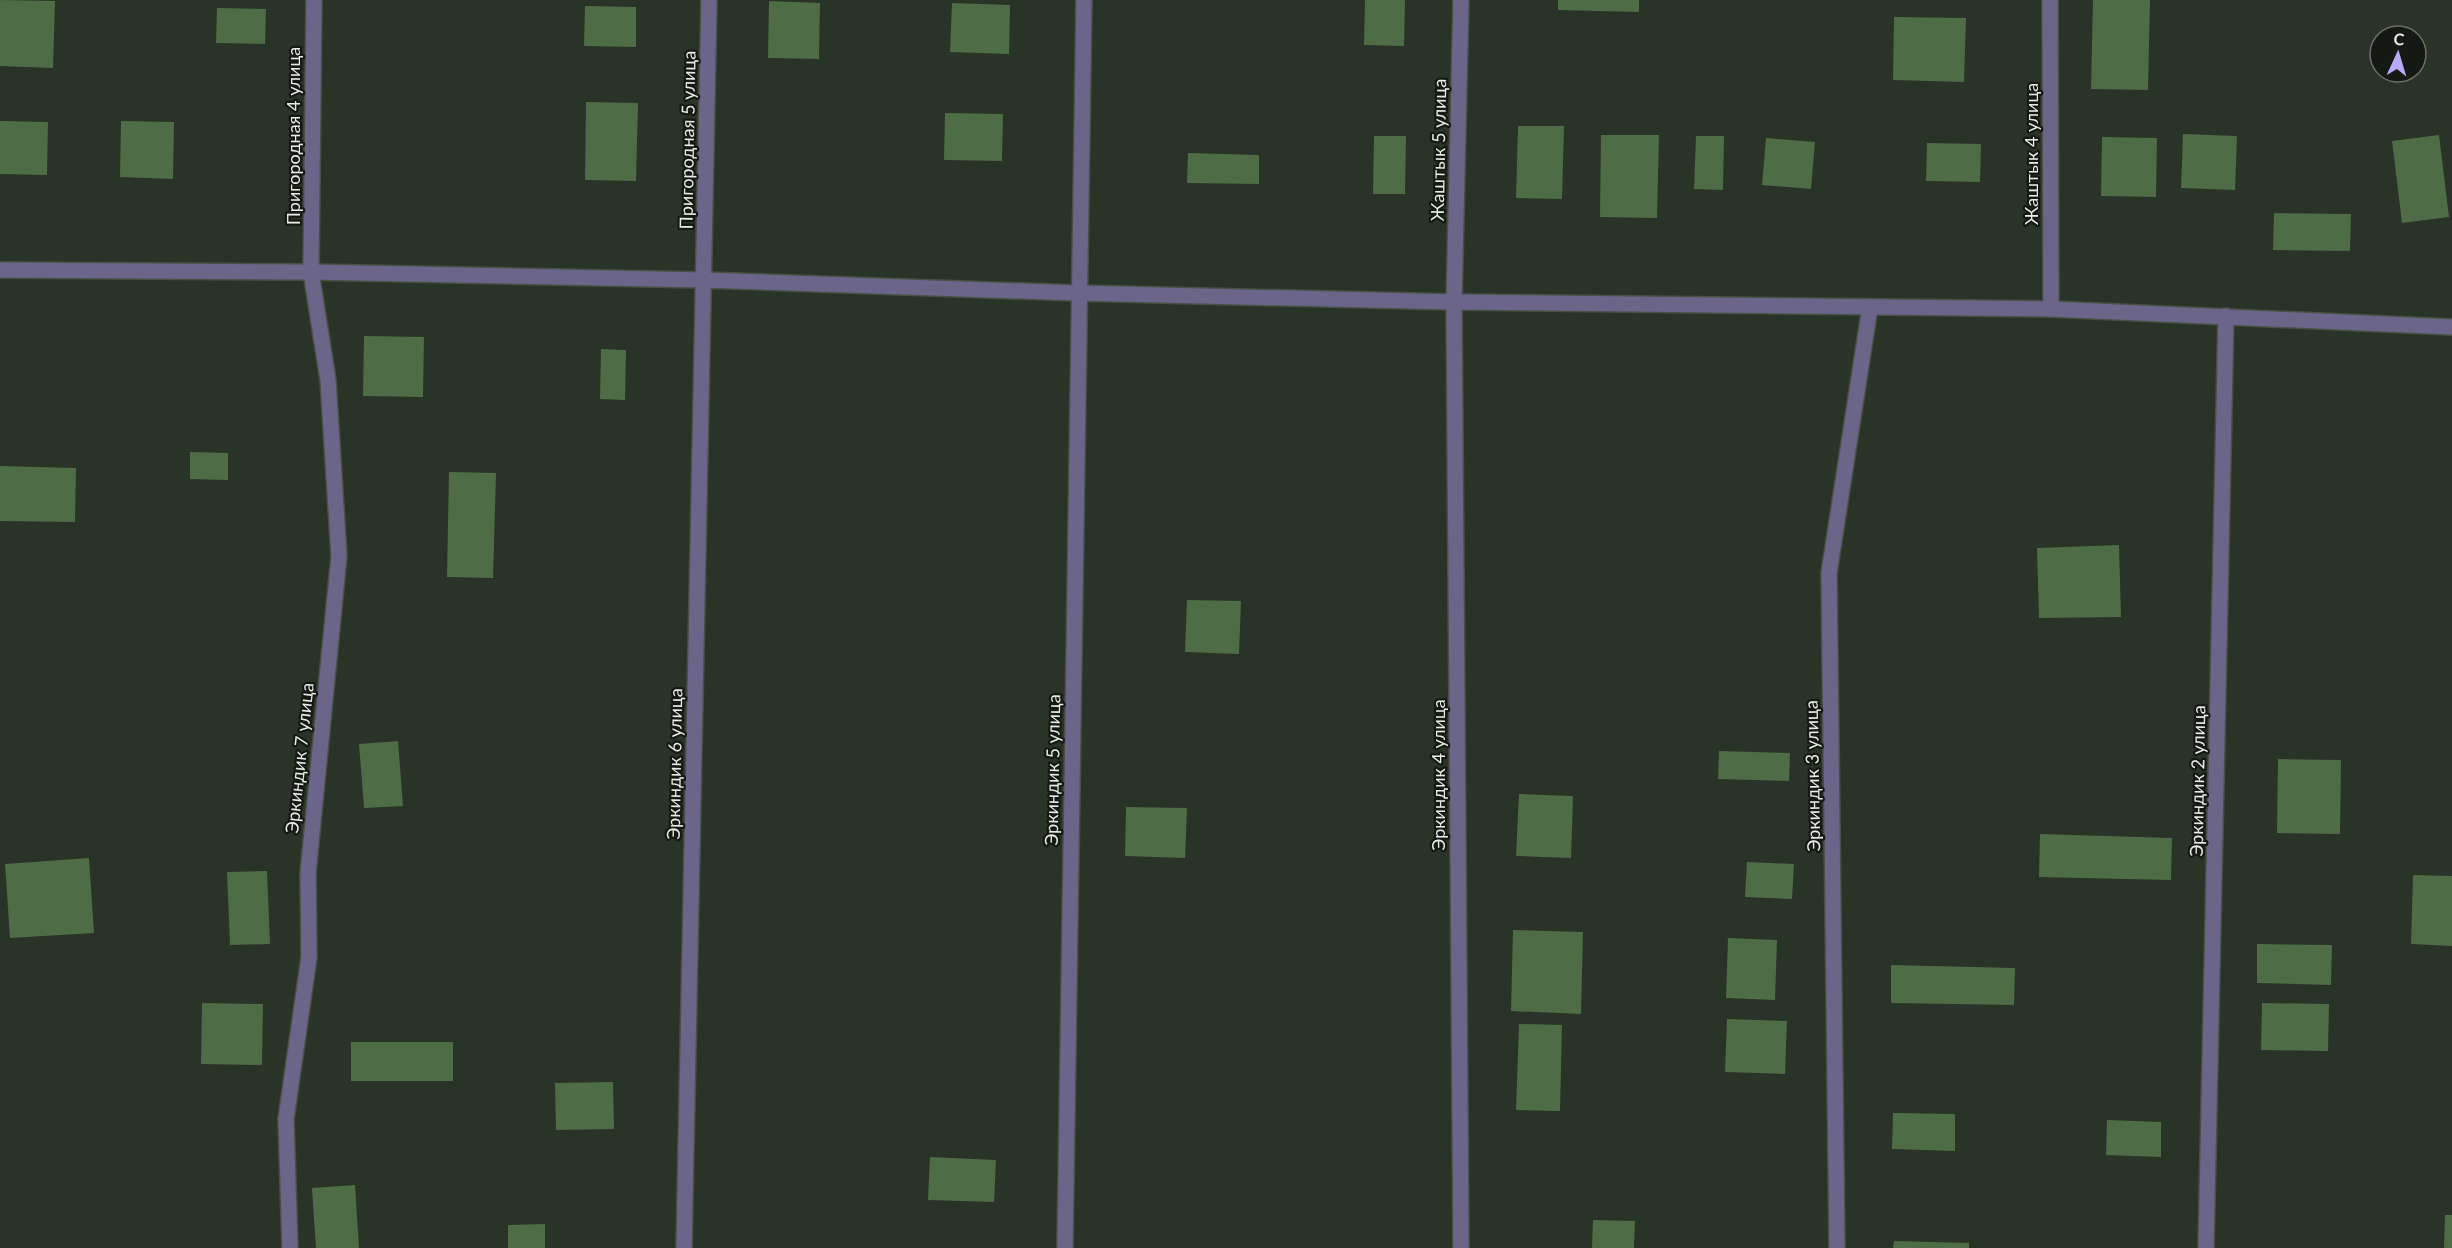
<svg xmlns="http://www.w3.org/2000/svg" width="2452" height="1248" font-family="Lato,sans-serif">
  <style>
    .building { fill: #4e6c46 }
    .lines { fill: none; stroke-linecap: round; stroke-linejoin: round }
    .minor-casing { stroke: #485146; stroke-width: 18 }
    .minor { stroke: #6c658a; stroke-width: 15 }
    .labels { text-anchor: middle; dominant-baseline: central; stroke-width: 4.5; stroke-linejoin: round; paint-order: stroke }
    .street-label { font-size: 18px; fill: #e7ede6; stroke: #151914 }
  </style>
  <rect width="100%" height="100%" fill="#2a3327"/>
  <!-- building -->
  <g class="building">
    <polygon points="0,0 55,1 53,68 0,66"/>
    <polygon points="1365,0 1405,0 1404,46 1364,45"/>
    <polygon points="1558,0 1639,0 1639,12 1558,10"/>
    <polygon points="2093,0 2150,0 2148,90 2091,89"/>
    <polygon points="769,1 820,3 819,59 768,58"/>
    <polygon points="952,3 1010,5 1009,54 950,52"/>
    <polygon points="585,6 636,7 636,47 584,46"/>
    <polygon points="217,8 266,9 265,44 216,43"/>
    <polygon points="1894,17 1966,18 1964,82 1893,80"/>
    <polygon points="586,102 638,103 636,181 585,180"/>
    <polygon points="945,113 1003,114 1002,161 944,160"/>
    <polygon points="0,121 48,122 47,175 0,174"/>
    <polygon points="121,121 174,122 173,179 120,177"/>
    <polygon points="1518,126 1564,126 1562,199 1516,198"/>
    <polygon points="2183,134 2237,136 2235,190 2181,188"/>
    <polygon points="1601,135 1659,135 1657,218 1600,217"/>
    <polygon points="2439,135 2449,217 2402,223 2392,141"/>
    <polygon points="1374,136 1406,136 1405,194 1373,194"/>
    <polygon points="1696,136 1724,136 1723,190 1694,189"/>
    <polygon points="2102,137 2157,138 2156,197 2101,196"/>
    <polygon points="1766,138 1815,142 1811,189 1762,185"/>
    <polygon points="1927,143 1981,144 1980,182 1926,181"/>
    <polygon points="1188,153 1259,155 1259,184 1187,183"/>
    <polygon points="2274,213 2351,214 2350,251 2273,250"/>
    <polygon points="364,336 424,337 423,397 363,396"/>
    <polygon points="601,349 626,350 625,400 600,399"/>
    <polygon points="190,452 228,453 228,480 190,479"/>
    <polygon points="0,466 76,468 75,522 0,521"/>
    <polygon points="449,472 496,473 493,578 447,577"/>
    <polygon points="2119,545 2121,617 2039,618 2037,548"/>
    <polygon points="1187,600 1241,601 1239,654 1185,652"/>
    <polygon points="398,741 403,806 364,808 359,744"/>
    <polygon points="1719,751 1790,753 1789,781 1718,779"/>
    <polygon points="2278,759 2341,760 2340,834 2277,833"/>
    <polygon points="1519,794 1573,796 1571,858 1516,856"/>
    <polygon points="1126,807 1187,808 1185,858 1125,856"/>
    <polygon points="2040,834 2172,838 2171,880 2039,877"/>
    <polygon points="89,858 94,933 10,938 5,864"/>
    <polygon points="1747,862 1794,864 1792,899 1745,897"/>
    <polygon points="267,871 270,944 230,945 227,872"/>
    <polygon points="2413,875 2452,876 2452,946 2411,944"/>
    <polygon points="1513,930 1583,932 1581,1014 1511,1011"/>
    <polygon points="1728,938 1777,940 1775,1000 1726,998"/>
    <polygon points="2257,944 2332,945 2331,985 2257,983"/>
    <polygon points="1891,965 2015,968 2014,1005 1891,1003"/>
    <polygon points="202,1003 263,1004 262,1065 201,1064"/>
    <polygon points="2262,1003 2329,1004 2328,1051 2261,1050"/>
    <polygon points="1727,1019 1787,1021 1785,1074 1725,1072"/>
    <polygon points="1519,1024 1562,1025 1560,1111 1516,1110"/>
    <rect x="351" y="1042" width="102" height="39"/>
    <polygon points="613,1082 614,1129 556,1130 555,1083"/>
    <polygon points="1893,1113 1955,1114 1955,1151 1892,1149"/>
    <polygon points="2107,1120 2161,1122 2161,1157 2106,1155"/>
    <polygon points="930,1157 996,1160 994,1202 928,1200"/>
    <polygon points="355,1185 359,1248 316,1248 312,1188"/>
    <polygon points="2445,1215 2452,1215 2452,1248 2444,1248"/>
    <polygon points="1593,1220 1635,1221 1634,1248 1592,1248"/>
    <polygon points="545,1224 545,1248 508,1248 508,1225"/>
    <polygon points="1894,1241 1969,1243 1969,1248 1893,1248"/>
  </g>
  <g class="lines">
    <defs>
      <g id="minor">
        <polyline points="2050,0 2051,309"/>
        <polyline points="0,270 311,272 703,280 1078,293 1454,302 2051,309 2452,327"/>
        <polyline points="290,1248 286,1119 309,957 308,873 339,556 328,380 311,272 314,0"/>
        <polyline points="684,1248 709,0"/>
        <polyline points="1065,1248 1084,0"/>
        <polyline points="1461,1248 1454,302 1461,0"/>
        <polyline points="1837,1248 1829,573 1870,307"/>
        <polyline points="2206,1248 2226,316"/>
      </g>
    </defs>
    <!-- minor casing -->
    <use href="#minor" class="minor-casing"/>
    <!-- minor -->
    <use href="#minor" class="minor"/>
  </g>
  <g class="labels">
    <!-- street labels -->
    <g class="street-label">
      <text transform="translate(293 136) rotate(-90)">Пригородная 4 улица</text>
      <text transform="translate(687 140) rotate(-89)">Пригородная 5 улица</text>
      <text transform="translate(1438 150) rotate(-89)">Жаштык 5 улица</text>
      <text transform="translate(2031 154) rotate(-90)">Жаштык 4 улица</text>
      <text transform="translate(299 758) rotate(-84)">Эркиндик 7 улица</text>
      <text transform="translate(674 764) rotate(-89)">Эркиндик 6 улица</text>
      <text transform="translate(1052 770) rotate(-89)">Эркиндик 5 улица</text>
      <text transform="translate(1438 775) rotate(-90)">Эркиндик 4 улица</text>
      <text transform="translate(1812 776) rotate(-91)">Эркиндик 3 улица</text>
      <text transform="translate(2197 781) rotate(-89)">Эркиндик 2 улица</text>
    </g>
  </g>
  <!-- north arrow -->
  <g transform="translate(2398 54) rotate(4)"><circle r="28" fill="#151914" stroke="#696e68" stroke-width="1.5"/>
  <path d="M0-4.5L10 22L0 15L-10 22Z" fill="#baaaf6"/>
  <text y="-9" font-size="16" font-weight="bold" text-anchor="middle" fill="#e7ede6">С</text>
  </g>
</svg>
